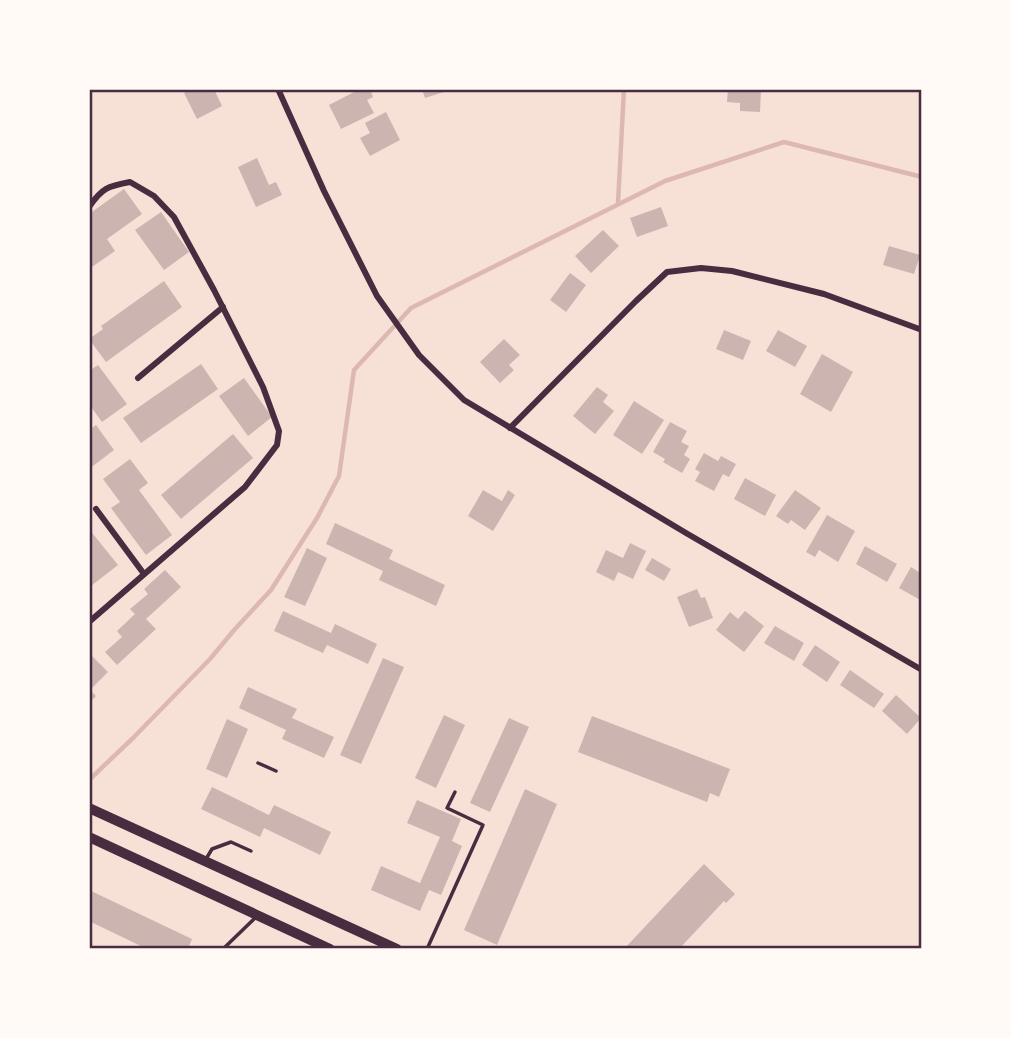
<svg xmlns="http://www.w3.org/2000/svg" width="1011" height="1038" font-family="'Nunito Sans',sans-serif">
  <style>
    .lines { fill: none; stroke-linecap: round; stroke-linejoin: round }
    .stream { stroke: #dcb8b0; stroke-width: 4.5 }
    .building { fill: #ccb4b1 }
    .service { stroke: #4a2c40; stroke-width: 3.5 }
    .minor { stroke: #4a2c40; stroke-width: 6 }
    .primary { stroke: #4a2c40; stroke-width: 10 }
    .neatline { fill: none; stroke: #4a2c40; stroke-width: 2.5 }
  </style>
  <rect width="100%" height="100%" fill="#f7e1d7"/>
  <g class="lines">
    <!-- stream -->
    <g class="stream">
      <polyline points="618,203 624,89"/>
      <polyline points="89,780 133,738 210,659 235,629 271,590 317,518 339,476 354,370 411,308 665,181 784,142 922,177"/>
    </g>
  </g>
  <!-- building -->
  <g class="building">
    <polygon points="191,89 214,89 222,106 197,119 184,93"/>
    <polygon points="360,89 370,89 373,97 367,100 374,113 341,129 329,105"/>
    <polygon points="422,89 450,89 450,90 425,98"/>
    <polygon points="728,89 761,89 760,112 740,111 740,103 727,102"/>
    <polygon points="386,112 400,140 370,156 360,138 370,133 365,123"/>
    <polygon points="257,158 269,185 276,182 282,195 256,207 238,167"/>
    <polygon points="124,189 142,214 107,239 115,251 89,269 89,231 92,229 89,225 89,214"/>
    <polygon points="661,207 668,226 637,237 630,218"/>
    <polygon points="161,212 189,252 164,270 135,230"/>
    <polygon points="603,230 619,246 591,273 575,256"/>
    <polygon points="889,246 920,255 914,274 883,265"/>
    <polygon points="570,273 586,285 566,312 550,300"/>
    <polygon points="164,281 182,307 106,362 89,339 103,329 101,326"/>
    <polygon points="724,330 751,341 743,360 716,349"/>
    <polygon points="778,330 807,346 795,367 766,351"/>
    <polygon points="504,339 520,355 509,365 514,370 500,383 480,362"/>
    <polygon points="822,354 853,372 831,412 800,394"/>
    <polygon points="201,364 218,389 141,443 123,418"/>
    <polygon points="98,365 127,404 102,422 89,404 89,371"/>
    <polygon points="244,378 272,417 248,436 219,396"/>
    <polygon points="597,387 608,395 603,402 614,411 595,434 573,416"/>
    <polygon points="634,401 664,420 642,454 613,435"/>
    <polygon points="670,422 687,431 681,442 689,446 684,455 690,459 682,473 663,462 665,459 653,452"/>
    <polygon points="96,425 114,450 89,469 89,430"/>
    <polygon points="233,434 253,458 181,519 161,495"/>
    <polygon points="704,453 718,461 721,456 736,464 729,477 723,474 714,491 695,481 700,472 695,469"/>
    <polygon points="130,459 148,483 139,490 172,535 146,555 111,508 120,502 103,479"/>
    <polygon points="745,478 776,495 765,516 734,499"/>
    <polygon points="483,490 502,501 508,490 515,495 493,531 468,516"/>
    <polygon points="795,490 821,508 805,530 791,520 788,524 776,516"/>
    <polygon points="827,515 855,531 838,562 819,550 815,557 806,552"/>
    <polygon points="335,523 393,550 389,559 445,585 436,606 379,580 383,571 326,544"/>
    <polygon points="89,529 118,565 91,586 89,583"/>
    <polygon points="630,543 646,551 633,579 618,572 614,581 596,572 606,550 623,558"/>
    <polygon points="865,546 897,564 887,582 856,564"/>
    <polygon points="307,548 327,558 305,606 284,597"/>
    <polygon points="652,558 671,569 664,581 645,570"/>
    <polygon points="911,567 922,574 922,601 899,588"/>
    <polygon points="165,570 181,587 146,619 156,629 117,665 105,652 122,637 117,631 135,614 130,609 148,594 144,589"/>
    <polygon points="697,589 701,598 705,597 713,618 689,627 677,597"/>
    <polygon points="283,611 331,633 335,624 377,644 368,664 327,645 323,653 274,631"/>
    <polygon points="745,611 764,626 744,652 716,630 730,612 738,619"/>
    <polygon points="775,626 804,643 794,661 764,643"/>
    <polygon points="815,645 840,662 827,682 802,665"/>
    <polygon points="89,653 108,672 90,690 96,696 89,703"/>
    <polygon points="383,658 404,667 361,764 340,755"/>
    <polygon points="850,670 884,694 874,708 840,685"/>
    <polygon points="248,687 297,709 292,718 334,737 324,758 282,739 286,730 239,708"/>
    <polygon points="896,695 921,718 907,734 882,711"/>
    <polygon points="444,715 465,725 436,788 415,778"/>
    <polygon points="592,716 730,769 719,797 710,793 707,802 578,752"/>
    <polygon points="509,718 529,727 490,812 470,803"/>
    <polygon points="227,719 248,729 227,778 206,769"/>
    <polygon points="212,787 269,815 274,805 331,832 320,855 264,828 260,837 201,809"/>
    <polygon points="525,789 557,804 497,945 464,930"/>
    <polygon points="417,800 461,819 452,841 462,846 441,895 429,890 420,911 371,890 381,866 420,883 440,837 407,823"/>
    <polygon points="704,864 735,894 726,903 724,901 679,949 624,949"/>
    <polygon points="89,890 192,939 188,949 147,949 89,921"/>
  </g>
  <g class="lines">
    <!-- service -->
    <g class="service">
      <polyline points="258,763 276,771"/>
      <polyline points="206,859 212,849 231,842 251,851"/>
      <polyline points="223,949 256,917"/>
      <polyline points="427,949 483,825 447,808 455,792"/>
    </g>
    <!-- minor -->
    <g class="minor">
      <polyline points="278,89 324,191 377,296 419,355 464,400 686,533 922,670"/>
      <path d="M89,207c13,-19 19,-21 41,-25l24,14 20,21 40,73 49,97 16,44 -2,14 -32,42 -156,135"/>
      <polyline points="138,378 223,307"/>
      <polyline points="510,428 636,301 667,272 701,268 732,271 824,294 922,330"/>
      <polyline points="96,509 144,574"/>
    </g>
    <!-- primary -->
    <g class="primary">
      <polyline points="89,808 397,949"/>
      <polyline points="89,837 330,949"/>
    </g>
  </g>
  <!-- border -->
  <rect width="1011" height="1038" fill="none" stroke="#fffaf5" stroke-width="182"/>
  <rect x="91" y="91" width="829" height="856" class="neatline"/>
</svg>
